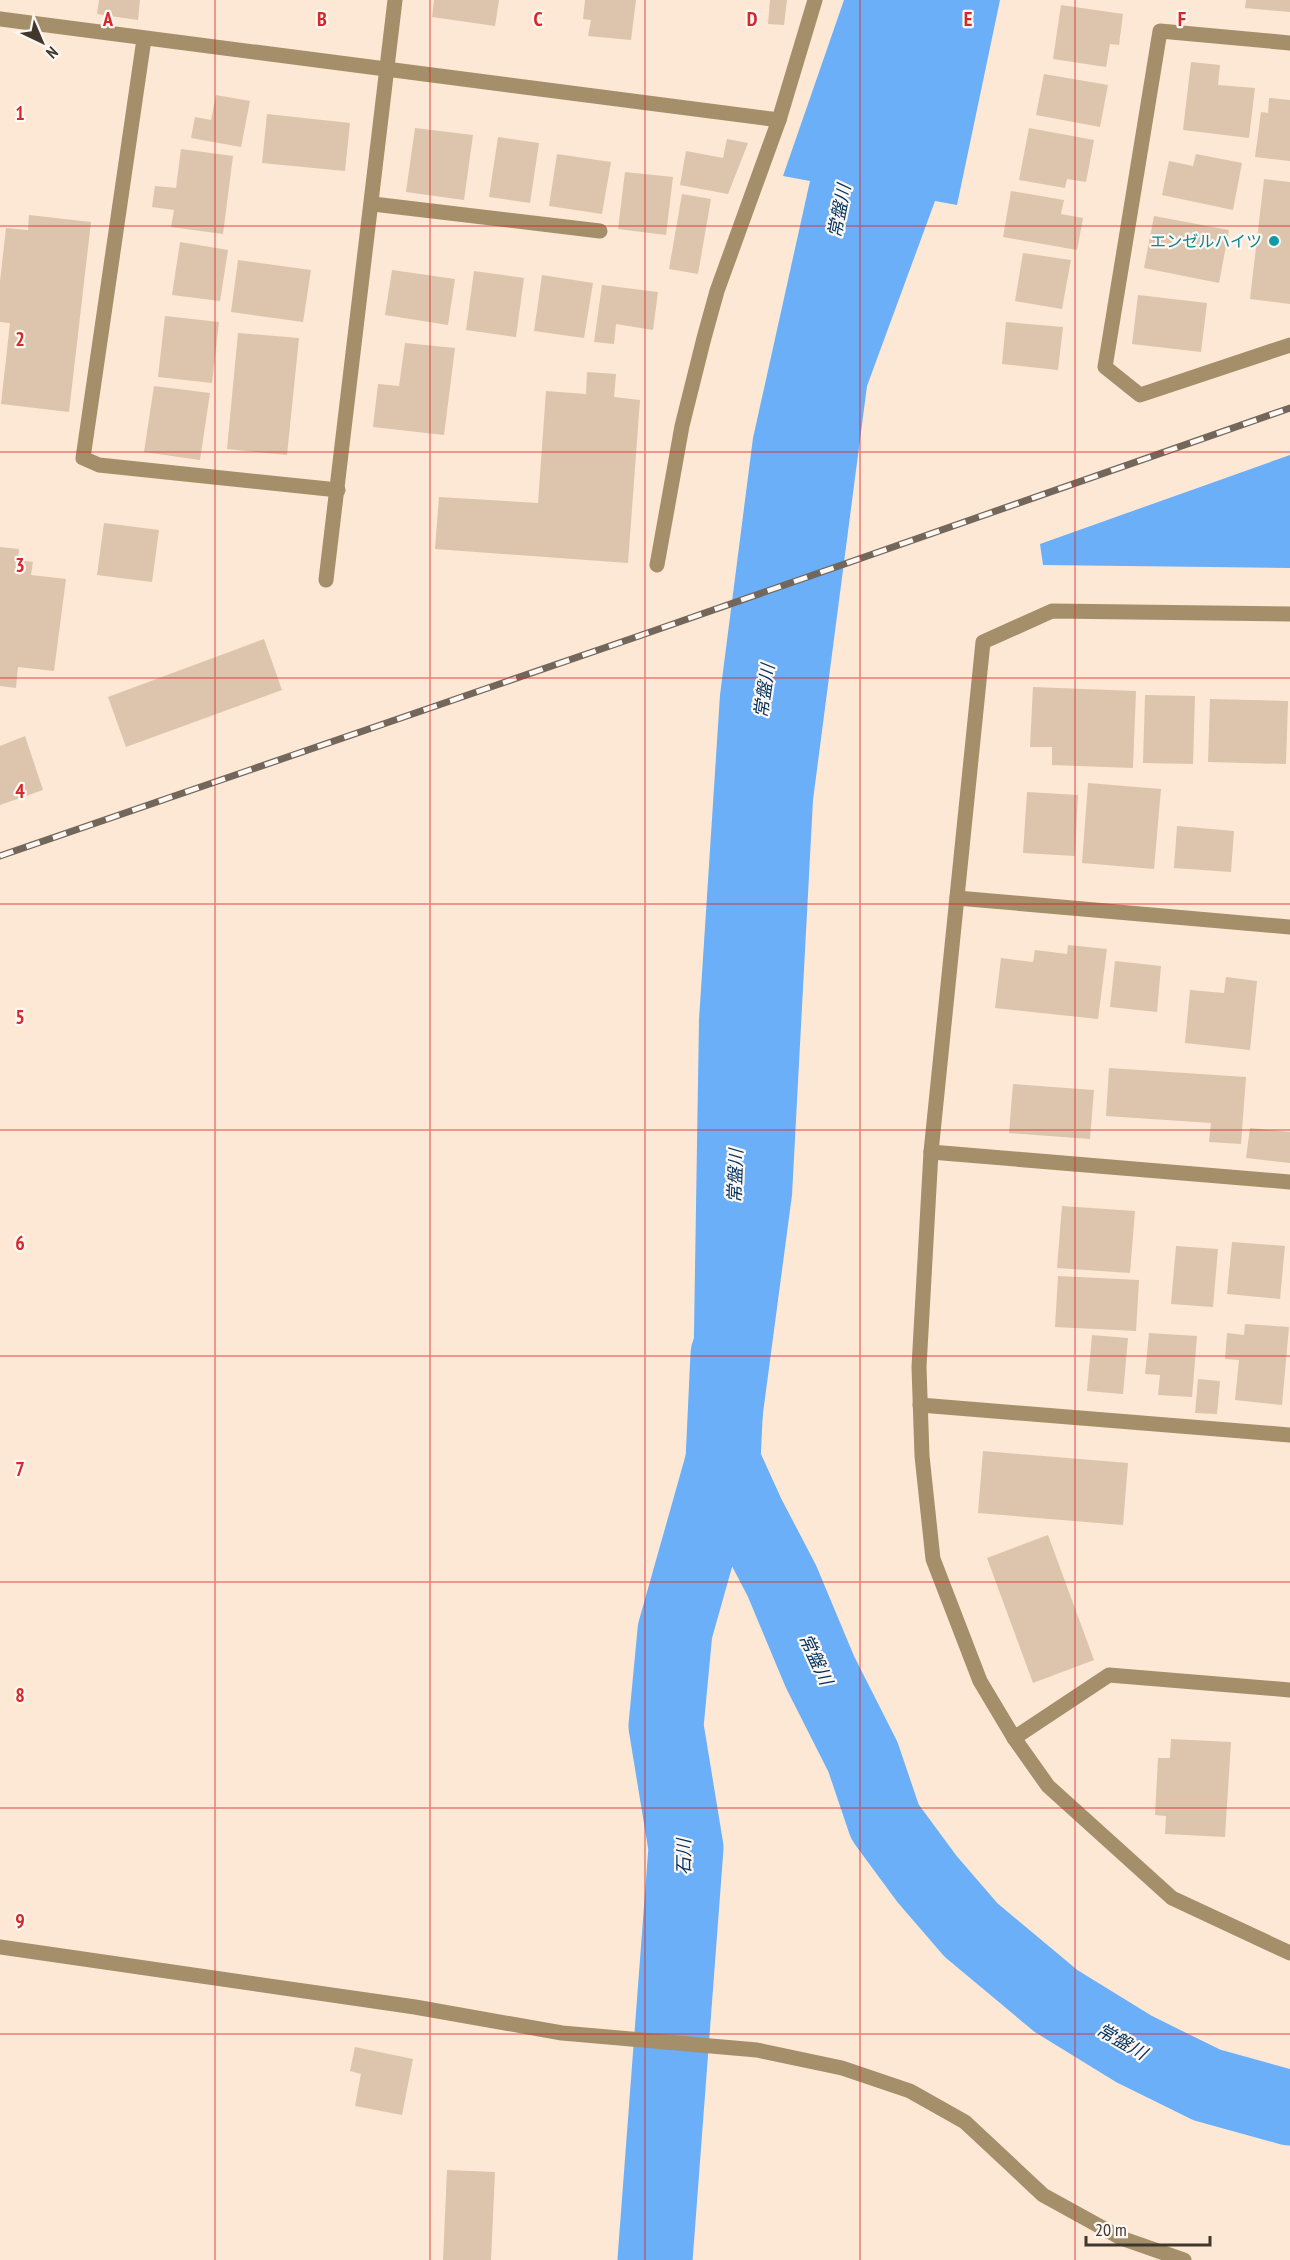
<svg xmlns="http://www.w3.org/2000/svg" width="1290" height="2260" font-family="'PT Sans Narrow','Noto Sans JP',sans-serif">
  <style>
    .water { fill: #6aaff8 }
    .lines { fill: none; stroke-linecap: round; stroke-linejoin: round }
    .river { stroke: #6aaff8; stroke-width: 75 }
    .building { fill: #ddc4ac }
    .minor { stroke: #a58e6a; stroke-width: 15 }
    .rail-casing { stroke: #73665a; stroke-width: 7 }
    .rail { stroke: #fef8f4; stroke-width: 4.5; stroke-dasharray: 14; stroke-linecap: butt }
    .grid { fill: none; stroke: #d62828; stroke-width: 1.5; stroke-opacity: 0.55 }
    .culture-dot { fill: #0f9aa8; stroke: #fef8f4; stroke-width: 2 }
    .labels { text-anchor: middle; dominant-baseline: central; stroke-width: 4.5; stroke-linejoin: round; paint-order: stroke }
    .culture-label { font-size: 16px; fill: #0d838f; stroke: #fef8f4; text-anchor: end }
    .water-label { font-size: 18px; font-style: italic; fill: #00325f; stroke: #fef8f4 }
    .grid-label { font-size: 20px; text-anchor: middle; font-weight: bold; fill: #d62828; stroke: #fef8f4; stroke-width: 4.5; stroke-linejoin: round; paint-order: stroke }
  </style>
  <rect width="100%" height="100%" fill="#fde8d5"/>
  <!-- water -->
  <g class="water">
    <polygon points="844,0 1000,0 957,205 935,201 867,386 813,800 792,1195 757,1458 692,1456 699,1020 720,695 753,438 810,181 783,176"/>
    <polygon points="1290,455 1290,568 1043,565 1040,544"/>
  </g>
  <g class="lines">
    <!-- river -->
    <g class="river">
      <polyline points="728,1354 723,1461 747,1514 782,1581 820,1672 863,1757 885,1822 927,1879 971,1930 1056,2001 1134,2049 1207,2085 1290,2108"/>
      <polyline points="655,2260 686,1848 666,1726 675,1631 723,1461"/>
    </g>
  </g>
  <!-- building -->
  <g class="building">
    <polygon points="99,0 140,0 138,20 97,14"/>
    <polygon points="434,0 499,0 495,26 432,17"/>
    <polygon points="585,0 636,0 631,40 588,36 591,20 583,19"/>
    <polygon points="770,0 787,0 784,25 768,24"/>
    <polygon points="1246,0 1290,0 1290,12 1245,8"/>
    <polygon points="1061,5 1123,14 1119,45 1110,44 1106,67 1053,59"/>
    <polygon points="1191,62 1220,65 1218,85 1255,88 1249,138 1183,130"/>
    <polygon points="1044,74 1108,85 1100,127 1036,115"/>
    <polygon points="216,95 250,101 241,147 191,138 195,117 211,120"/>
    <polygon points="1269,98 1290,100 1290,161 1255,157 1261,112 1268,113"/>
    <polygon points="267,114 350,123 345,171 262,163"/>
    <polygon points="415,128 473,135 464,200 406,192"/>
    <polygon points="1029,128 1094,140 1086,182 1067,179 1065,188 1019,180"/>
    <polygon points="498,137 539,143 530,203 489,197"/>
    <polygon points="727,139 748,143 728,194 680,185 686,151 723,158"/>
    <polygon points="181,149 233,156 223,234 171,227 174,210 152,207 155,186 176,188"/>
    <polygon points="557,154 611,162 602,214 549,206"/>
    <polygon points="1196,154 1242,163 1233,210 1162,195 1169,161 1193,166"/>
    <polygon points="625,172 673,177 666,235 618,229"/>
    <polygon points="1264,179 1290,182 1290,304 1250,299"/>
    <polygon points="1011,191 1064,200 1061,214 1083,218 1077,250 1003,237"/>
    <polygon points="682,194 711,199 698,274 669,269"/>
    <polygon points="29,215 91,222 69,412 1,404 10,323 0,322 0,281 6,228 28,230"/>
    <polygon points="1154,216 1229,230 1219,283 1144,268"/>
    <polygon points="180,242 228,250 220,301 172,295"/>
    <polygon points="1023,253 1071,260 1062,309 1015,301"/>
    <polygon points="238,260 311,270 303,322 231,312"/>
    <polygon points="392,270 455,279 448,325 385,315"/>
    <polygon points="474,271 524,278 516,337 466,330"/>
    <polygon points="542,275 593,283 584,338 534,331"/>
    <polygon points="602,285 658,292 653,330 616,324 614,344 594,342"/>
    <polygon points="1138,295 1207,303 1201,352 1132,344"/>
    <polygon points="165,316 219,322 212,383 158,377"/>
    <polygon points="1006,322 1063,327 1058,370 1002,364"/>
    <polygon points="238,333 299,338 287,455 227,449"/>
    <polygon points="405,343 455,348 444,435 373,427 378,384 399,386"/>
    <polygon points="587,372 616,374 614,397 640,400 628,563 435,549 439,497 538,503 546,391 586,394"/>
    <polygon points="154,386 210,393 200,460 144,452"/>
    <polygon points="104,523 159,530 152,582 97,575"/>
    <polygon points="0,547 19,549 18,560 33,562 31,575 66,579 54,671 18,667 16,688 0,686"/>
    <polygon points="264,639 282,690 126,747 108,697"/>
    <polygon points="1033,687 1136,691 1133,768 1052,765 1052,747 1030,747"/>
    <polygon points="1145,695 1195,696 1193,764 1143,763"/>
    <polygon points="1210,699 1288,701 1286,764 1208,762"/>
    <polygon points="25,736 43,790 0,805 0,746"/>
    <polygon points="1088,783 1161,789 1154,869 1082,863"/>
    <polygon points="1027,792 1078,795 1075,856 1023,853"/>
    <polygon points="1177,826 1234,831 1231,872 1174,868"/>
    <polygon points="1068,945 1107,949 1098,1019 995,1008 1001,958 1033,962 1035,950 1067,954"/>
    <polygon points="1115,961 1161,966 1157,1012 1110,1007"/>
    <polygon points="1226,977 1257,981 1250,1050 1185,1043 1190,990 1224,993"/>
    <polygon points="1109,1068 1246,1077 1241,1144 1209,1142 1211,1123 1106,1116"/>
    <polygon points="1013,1084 1094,1090 1090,1139 1009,1133"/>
    <polygon points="1250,1128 1290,1132 1290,1163 1246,1158"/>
    <polygon points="1062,1206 1135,1211 1130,1273 1057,1268"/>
    <polygon points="1232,1242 1285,1246 1280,1299 1227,1294"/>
    <polygon points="1176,1246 1218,1249 1213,1307 1171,1304"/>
    <polygon points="1058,1276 1139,1280 1136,1331 1055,1327"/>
    <polygon points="1245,1324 1289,1327 1282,1405 1235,1400 1239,1360 1225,1359 1227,1333 1244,1335"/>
    <polygon points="1149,1333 1197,1336 1192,1397 1158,1395 1160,1375 1145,1374"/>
    <polygon points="1092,1335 1128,1338 1123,1394 1087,1391"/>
    <polygon points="1198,1379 1220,1381 1217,1414 1195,1413"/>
    <polygon points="983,1451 1128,1463 1123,1525 978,1513"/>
    <polygon points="1048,1535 1094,1660 1033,1683 987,1558"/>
    <polygon points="1171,1739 1231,1742 1225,1837 1165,1834 1166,1816 1155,1815 1158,1758 1170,1758"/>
    <polygon points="355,2047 413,2059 402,2115 355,2106 361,2074 350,2071"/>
    <polygon points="447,2170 495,2172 491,2260 443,2260"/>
  </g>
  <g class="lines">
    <!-- minor -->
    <g class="minor">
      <polyline points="0,19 779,120"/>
      <polyline points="144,39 83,458 99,465 338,490"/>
      <polyline points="1290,43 1160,31 1105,367 1140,395 1290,345"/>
      <polyline points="373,204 600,231"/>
      <polyline points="657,565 682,426 704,338 717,291 779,120 815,0"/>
      <polyline points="326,580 395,0"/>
      <polyline points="1290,614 1052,611 983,642 931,1152 919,1367 922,1456 933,1559 980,1681 1014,1738 1048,1786 1172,1898 1290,1953"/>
      <polyline points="957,898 1290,927"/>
      <polyline points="931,1152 1290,1182"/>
      <polyline points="920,1405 1290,1435"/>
      <polyline points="1014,1738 1109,1675 1290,1690"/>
      <polyline points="0,1947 415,2007 562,2033 757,2050 842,2068 910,2091 965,2122 1043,2195 1121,2238 1184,2260"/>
    </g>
    <defs>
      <polyline id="rail" points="0,856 636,637 1290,408"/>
    </defs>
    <!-- rail casing -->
    <use href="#rail" class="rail-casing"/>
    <!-- rail -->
    <use href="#rail" class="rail"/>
  </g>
  <!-- grid -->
  <path class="grid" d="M215,0v2260M430,0v2260M645,0v2260M860,0v2260M1075,0v2260M0,226h1290M0,452h1290M0,678h1290M0,904h1290M0,1130h1290M0,1356h1290M0,1582h1290M0,1808h1290M0,2034h1290"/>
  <!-- markers -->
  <circle class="culture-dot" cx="1274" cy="241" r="6"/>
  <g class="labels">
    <!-- culture labels -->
    <g class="culture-label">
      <text x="1262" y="241">エンゼルハイツ</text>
    </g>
    <!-- water labels -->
    <g class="water-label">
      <text transform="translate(839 211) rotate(-79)">常盤川</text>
      <text transform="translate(764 691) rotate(-82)">常盤川</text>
      <text transform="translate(735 1176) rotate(-88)">常盤川</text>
      <text transform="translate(816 1659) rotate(65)">常盤川</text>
      <text transform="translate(683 1857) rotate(-90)">石川</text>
      <text transform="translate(1122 2041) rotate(30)">常盤川</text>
    </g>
  </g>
  <g class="grid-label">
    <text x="108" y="26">A</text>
    <text x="322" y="26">B</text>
    <text x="538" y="26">C</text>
    <text x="752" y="26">D</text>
    <text x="968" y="26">E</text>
    <text x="1182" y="26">F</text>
    <text x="20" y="120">1</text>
    <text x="20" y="346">2</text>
    <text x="20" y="572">3</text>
    <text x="20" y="798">4</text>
    <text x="20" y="1024">5</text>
    <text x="20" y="1250">6</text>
    <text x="20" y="1476">7</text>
    <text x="20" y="1702">8</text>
    <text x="20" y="1928">9</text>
  </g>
  <!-- north arrow -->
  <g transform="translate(42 42) rotate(136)" stroke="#fef8f4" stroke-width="4.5" paint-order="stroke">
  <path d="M0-4.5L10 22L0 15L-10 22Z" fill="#41372d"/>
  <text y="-9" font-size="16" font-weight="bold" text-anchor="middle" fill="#41372d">N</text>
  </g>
  <!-- scale -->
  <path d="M1086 2236v9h124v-9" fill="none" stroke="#41372d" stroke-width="3"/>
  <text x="1095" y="2236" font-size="18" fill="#41372d" stroke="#fef8f4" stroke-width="4.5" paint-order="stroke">20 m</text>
</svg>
